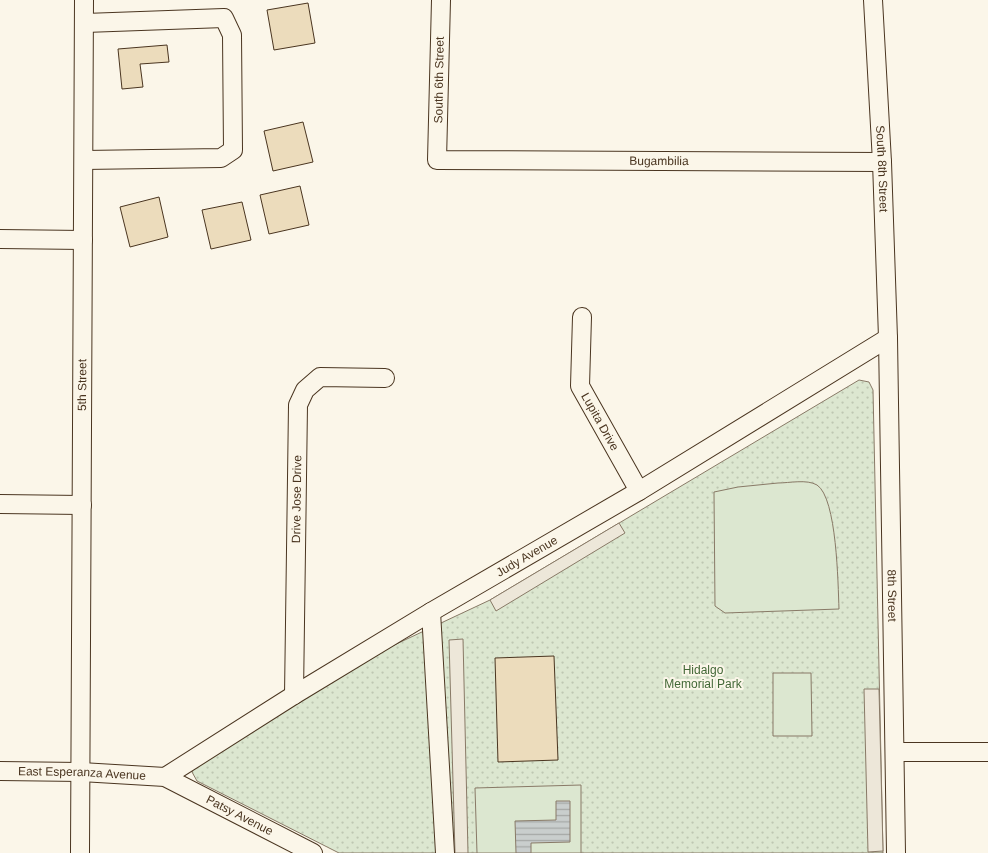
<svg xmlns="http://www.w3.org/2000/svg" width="988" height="853" font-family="Helvetica,sans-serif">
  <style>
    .park { fill: url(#park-dots); stroke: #887966 }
    .pitch { fill: #dce7d0; stroke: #887966 }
    .parking { fill: #ede7d9; stroke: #887966 }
    .water { fill: url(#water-rules); stroke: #887966 }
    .building { fill: #ecdcbc; stroke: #4a3520 }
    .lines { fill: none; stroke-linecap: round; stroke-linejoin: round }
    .minor-casing { stroke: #4a3520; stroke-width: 20 }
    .minor { stroke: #fbf6e9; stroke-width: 18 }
    .labels { text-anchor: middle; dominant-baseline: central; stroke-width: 4; stroke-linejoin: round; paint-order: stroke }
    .street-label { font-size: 12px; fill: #4a3520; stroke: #fbf6e9 }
    .park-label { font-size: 12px; fill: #436837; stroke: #fbf6e9 }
  </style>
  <defs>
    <pattern id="park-dots" width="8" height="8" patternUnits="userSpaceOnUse" patternTransform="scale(1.25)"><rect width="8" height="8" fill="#dce7d0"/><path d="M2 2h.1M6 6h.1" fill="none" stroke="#bec7b2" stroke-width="1.8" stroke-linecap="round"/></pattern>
    <pattern id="water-rules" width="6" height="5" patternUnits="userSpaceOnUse" patternTransform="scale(1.25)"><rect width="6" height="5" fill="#c9cecd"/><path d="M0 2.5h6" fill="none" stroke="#a5a8a6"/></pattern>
  </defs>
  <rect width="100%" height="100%" fill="#fbf6e9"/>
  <!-- park -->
  <polygon class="park" points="859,380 869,382 873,390 883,853 339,853 197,781 192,772 194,766 392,646 490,600"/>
  <!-- pitch -->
  <g class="pitch">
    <path d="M778,483c11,0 29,-4 39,2 20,13 21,99 22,124l-114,4 -10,-7 -1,-114 24,-5z"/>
    <polygon points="773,673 811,673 812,736 773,736"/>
    <polygon points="581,785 581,853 477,853 475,788"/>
  </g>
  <!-- parking -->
  <g class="parking">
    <polygon points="619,523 625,533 496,611 490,600"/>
    <polygon points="463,639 468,853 455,853 449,640"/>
    <polygon points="864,689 879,689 883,851 868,852"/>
  </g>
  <!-- water -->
  <polygon class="water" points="556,801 570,801 570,842 531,843 531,853 516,853 515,821 556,820"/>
  <!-- building -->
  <g class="building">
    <polygon points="308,3 315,43 274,50 267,10"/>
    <polygon points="167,45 169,62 140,64 143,87 122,89 118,49"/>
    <polygon points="303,122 313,162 273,171 264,131"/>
    <polygon points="300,186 309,225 269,234 260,195"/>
    <polygon points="159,197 168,237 130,247 120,207"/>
    <polygon points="242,202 251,240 211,249 202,210"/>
    <polygon points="554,656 558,760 498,762 495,658"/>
  </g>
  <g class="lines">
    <defs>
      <g id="minor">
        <path id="s1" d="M441,0l-4,160 445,2"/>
        <path id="s2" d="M873,0l9,162 6,176 8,515"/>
        <polyline points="84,160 221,158 233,150 232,35 224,18 85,23"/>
        <polyline points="0,239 83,240"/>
        <path id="s3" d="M582,317l-2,69 59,105"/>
        <polyline points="0,504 82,505"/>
        <polyline points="431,612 445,853"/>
        <path id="s4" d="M294,695l4,-290 7,-15 15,-13 65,1"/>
        <polyline points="895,752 988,752"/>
        <path id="s5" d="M0,771l81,1 84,5 148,76"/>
        <path id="s6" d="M165,777l129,-82 137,-83 208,-121 249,-153"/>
        <path id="s7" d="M80,853l4,-853"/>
      </g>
    </defs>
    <!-- minor casing -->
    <use href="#minor" class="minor-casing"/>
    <!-- minor -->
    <use href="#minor" class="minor"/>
  </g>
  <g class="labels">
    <!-- street labels -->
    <g class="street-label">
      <text transform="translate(439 80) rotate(-89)">South 6th Street</text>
      <text stroke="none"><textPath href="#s1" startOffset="382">Bugambilia</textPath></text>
      <text stroke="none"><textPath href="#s2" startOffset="169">South 8th Street</textPath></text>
      <text stroke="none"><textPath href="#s7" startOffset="468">5th Street</textPath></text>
      <text stroke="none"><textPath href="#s3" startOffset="110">Lupita Drive</textPath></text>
      <text stroke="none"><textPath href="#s4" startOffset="196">Drive Jose Drive</textPath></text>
      <text stroke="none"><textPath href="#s6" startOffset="424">Judy Avenue</textPath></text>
      <text stroke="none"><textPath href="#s2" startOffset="596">8th Street</textPath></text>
      <text stroke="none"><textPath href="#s5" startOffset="82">East Esperanza Avenue</textPath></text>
      <text stroke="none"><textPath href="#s5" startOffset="249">Patsy Avenue</textPath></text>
    </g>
    <!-- park labels -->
    <g class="park-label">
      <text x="703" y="670">Hidalgo<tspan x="703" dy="14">Memorial Park</tspan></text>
    </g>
  </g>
</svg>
